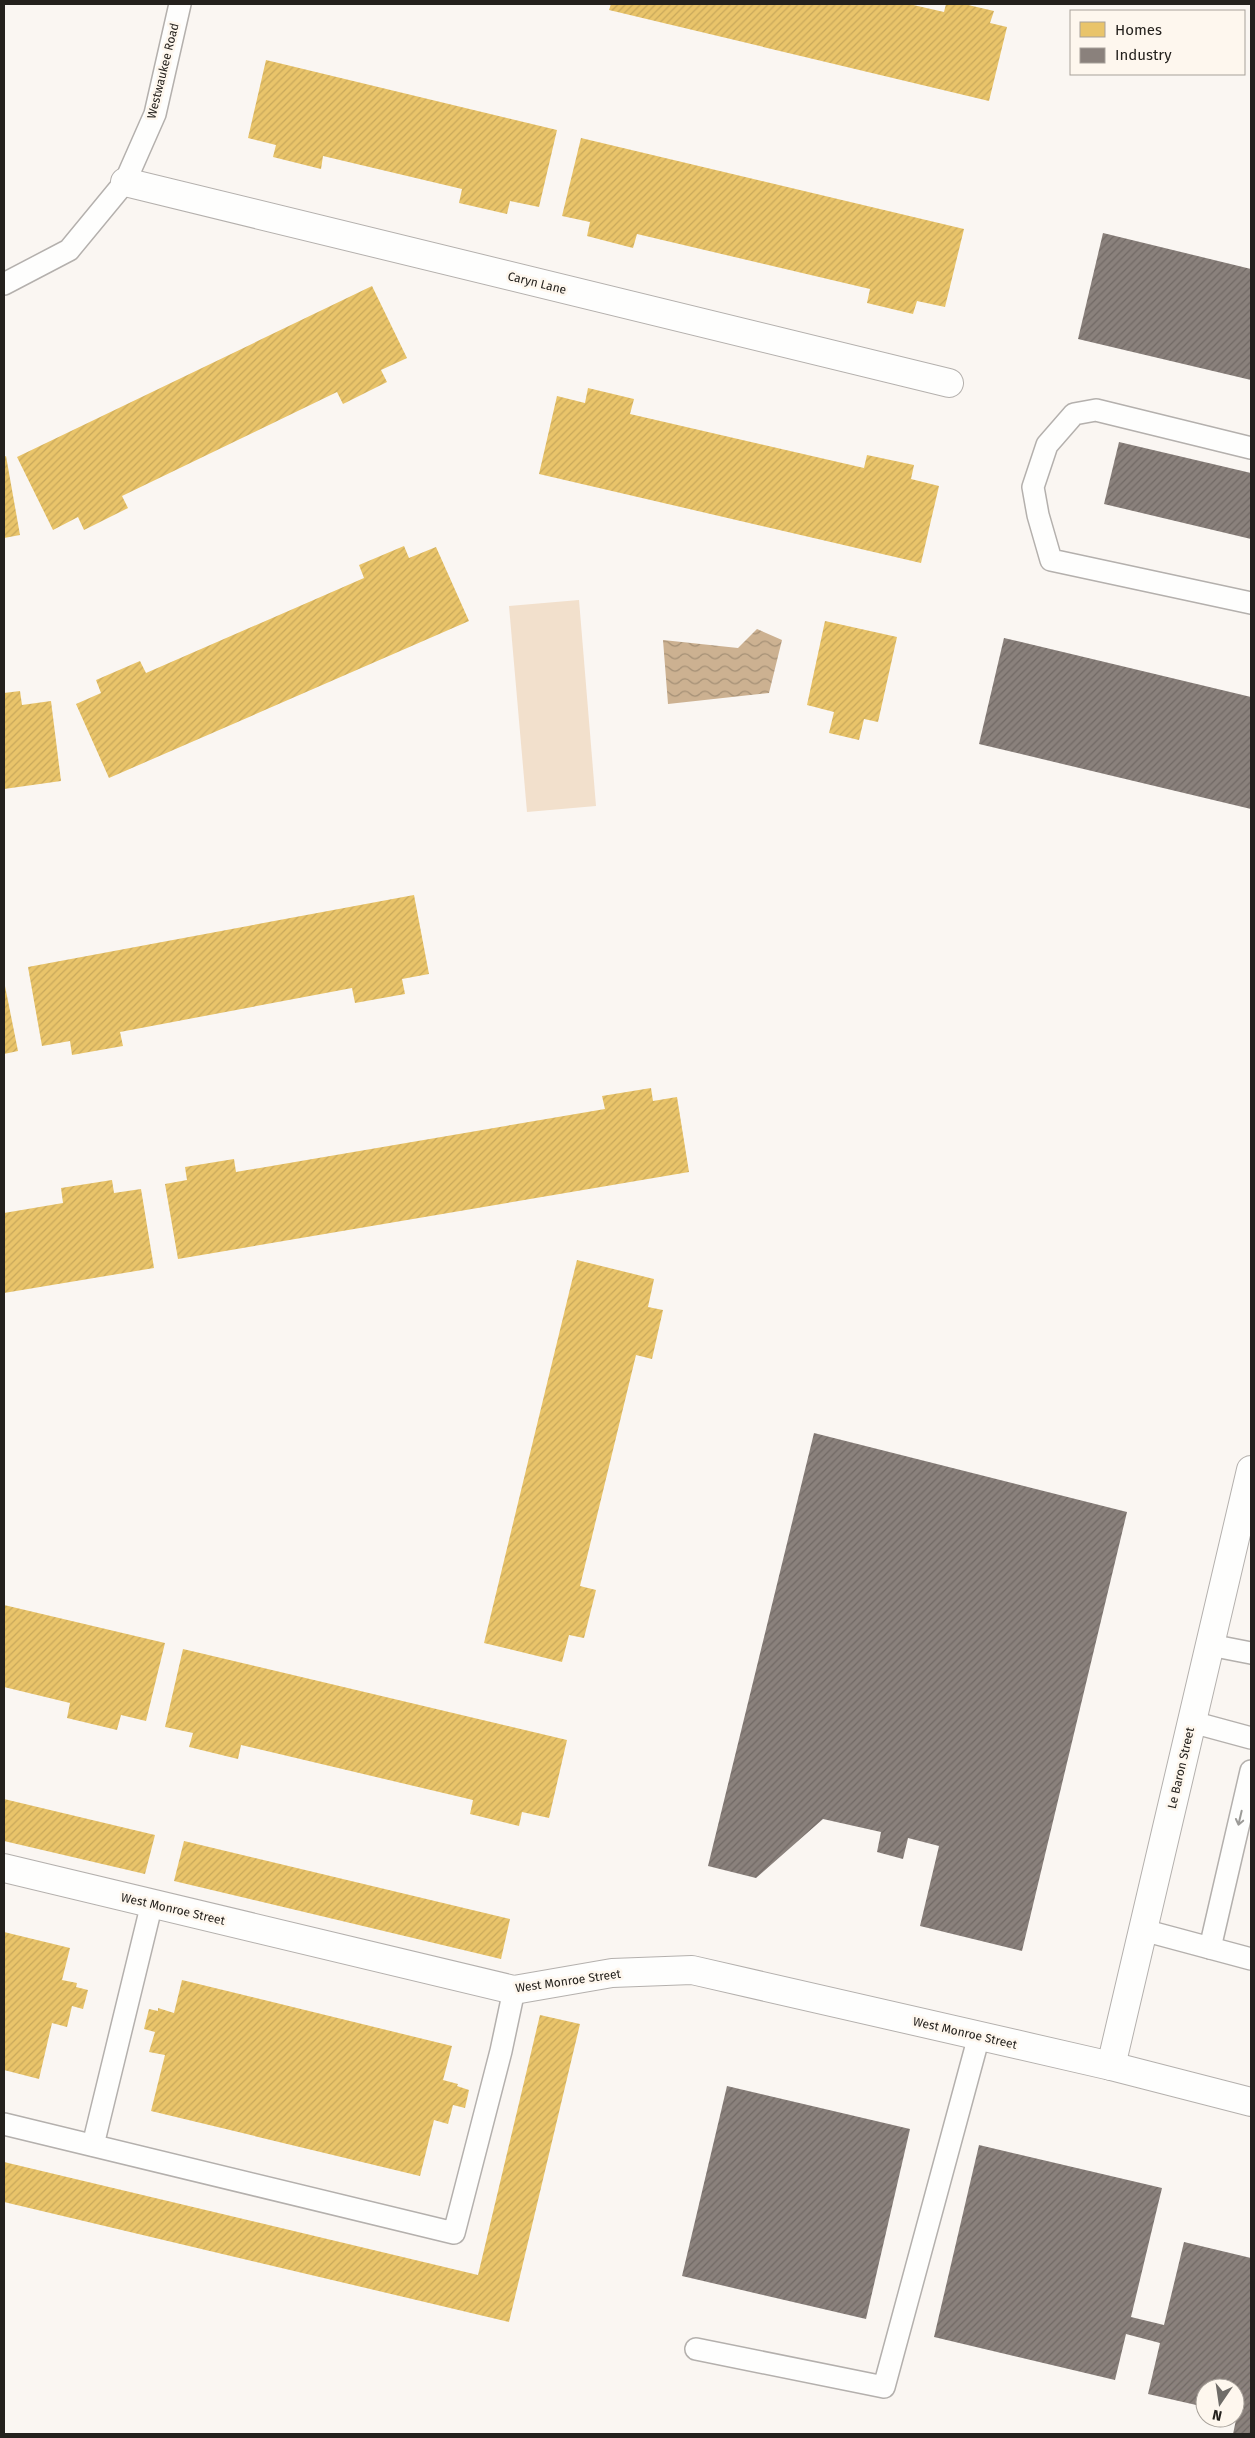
<svg xmlns="http://www.w3.org/2000/svg" width="1255" height="2438" font-family="'Fira Sans',sans-serif">
  <style>
    .park { fill: #f2e0cc }
    .water { fill: url(#water-waves) }
    .homes { fill: url(#homes-hatch) }
    .industry { fill: url(#industry-hatch) }
    .lines { fill: none; stroke-linecap: round; stroke-linejoin: round }
    .service-casing { stroke: #b4b0ad; stroke-width: 24 }
    .minor-casing { stroke: #b4b0ad; stroke-width: 30 }
    .service { stroke: #fefefd; stroke-width: 21 }
    .minor { stroke: #fefefd; stroke-width: 28 }
    .oneway { stroke: #9c9b98 }
    .labels { text-anchor: middle; dominant-baseline: central; stroke-width: 5; stroke-linejoin: round; paint-order: stroke }
    .street-label { font-size: 12px; fill: #24211d; stroke: #fef7ee }
  </style>
  <defs>
    <pattern id="water-waves" width="16" height="10" patternUnits="userSpaceOnUse" patternTransform="scale(1.25)"><rect width="16" height="10" fill="#ccb191"/><path d="M0 5q4-4 8 0t8 0" fill="none" stroke="#a59076"/></pattern>
    <pattern id="homes-hatch" width="6" height="6" patternUnits="userSpaceOnUse" patternTransform="scale(1.25)"><rect width="6" height="6" fill="#e9c46a"/><path d="M-1 1l2-2M0 6l6-6M5 7l2-2" fill="none" stroke="#c8a85b"/></pattern>
    <pattern id="industry-hatch" width="6" height="6" patternUnits="userSpaceOnUse" patternTransform="scale(1.25)"><rect width="6" height="6" fill="#8a817c"/><path d="M-1 1l2-2M0 6l6-6M5 7l2-2" fill="none" stroke="#716965"/></pattern>
  </defs>
  <rect width="100%" height="100%" fill="#faf6f2"/>
  <!-- park -->
  <polygon class="park" points="579,600 596,806 527,812 509,606"/>
  <!-- water -->
  <polygon class="water" points="757,629 782,640 769,693 668,704 663,640 738,648"/>
  <!-- homes -->
  <g class="homes">
    <polygon points="611,4 909,4 944,12 946,4 964,4 994,11 990,23 1007,27 989,101 609,10"/>
    <polygon points="266,60 557,130 539,207 510,201 507,214 459,203 462,189 323,156 321,169 273,157 276,145 248,138"/>
    <polygon points="581,138 964,229 945,307 917,301 913,314 867,303 870,289 637,234 633,248 587,236 590,222 562,216"/>
    <polygon points="372,286 407,358 381,370 387,382 343,404 337,392 122,496 128,508 84,530 78,517 53,530 17,457"/>
    <polygon points="588,388 634,399 630,414 864,468 867,455 914,465 911,479 939,486 921,563 539,474 557,396 585,403"/>
    <polygon points="6,456 20,535 4,538 4,457"/>
    <polygon points="404,546 409,558 436,547 469,621 109,778 76,704 101,693 96,680 140,661 146,673 364,578 359,565"/>
    <polygon points="825,621 897,637 878,722 864,719 859,740 829,733 834,712 807,705"/>
    <polygon points="20,691 22,705 51,701 61,781 4,789 4,693"/>
    <polygon points="414,895 429,974 402,979 405,994 355,1003 352,988 120,1032 123,1046 72,1055 70,1041 42,1046 28,967"/>
    <polygon points="4,981 18,1051 4,1054"/>
    <polygon points="651,1088 653,1101 677,1097 689,1172 178,1259 165,1184 187,1180 185,1167 234,1159 236,1172 605,1109 602,1096"/>
    <polygon points="112,1180 114,1193 141,1189 154,1268 4,1293 4,1213 63,1203 61,1188"/>
    <polygon points="577,1260 654,1279 648,1307 663,1310 652,1359 636,1355 580,1586 596,1590 584,1638 569,1635 562,1662 484,1643"/>
    <polygon points="4,1605 165,1643 146,1721 121,1715 117,1730 67,1718 70,1703 4,1687"/>
    <polygon points="183,1649 567,1740 549,1818 522,1812 519,1826 470,1814 473,1800 241,1745 238,1759 189,1747 193,1733 165,1727"/>
    <polygon points="4,1799 155,1835 145,1874 4,1841"/>
    <polygon points="184,1841 510,1919 501,1959 174,1881"/>
    <polygon points="4,1932 70,1948 62,1980 77,1983 76,1987 88,1990 83,2009 72,2006 67,2027 52,2023 39,2079 4,2070"/>
    <polygon points="182,1980 452,2046 443,2080 458,2084 457,2086 469,2090 465,2108 453,2105 448,2124 434,2120 420,2176 151,2111 165,2055 149,2052 155,2032 144,2029 149,2009 158,2011 158,2008 174,2013"/>
    <polygon points="540,2015 580,2024 509,2322 4,2202 4,2162 478,2275"/>
  </g>
  <!-- industry -->
  <g class="industry">
    <polygon points="1103,233 1251,269 1251,380 1078,339"/>
    <polygon points="1119,442 1251,473 1251,539 1104,504"/>
    <polygon points="1004,638 1251,697 1251,809 979,744"/>
    <polygon points="814,1433 1127,1512 1022,1951 920,1926 939,1846 908,1838 903,1859 877,1852 881,1832 823,1819 756,1878 708,1866"/>
    <polygon points="727,2086 910,2129 866,2319 682,2276"/>
    <polygon points="979,2145 1162,2188 1131,2317 1164,2325 1184,2242 1251,2258 1251,2434 1233,2434 1237,2415 1235,2414 1235,2388 1205,2388 1205,2407 1148,2394 1160,2343 1126,2334 1115,2380 934,2337"/>
  </g>
  <g class="lines">
    <defs>
      <g id="service">
        <polyline points="4,284 69,250 125,182 155,114 180,4"/>
        <polyline points="1251,448 1096,410 1074,414 1047,445 1033,487 1038,515 1051,560 1251,603"/>
        <polyline points="1210,1645 1251,1653"/>
        <polyline points="1192,1722 1251,1738"/>
        <polyline points="1143,1930 1251,1959"/>
        <polyline points="1210,1948 1251,1771"/>
        <polyline points="4,2124 454,2233 501,2051 514,1990"/>
        <polyline points="93,2145 152,1903"/>
        <polyline points="696,2349 884,2387 979,2036"/>
      </g>
      <g id="minor">
        <polyline points="125,182 949,383"/>
        <polyline points="4,1868 514,1990 612,1973 692,1970 1111,2066 1251,2102"/>
        <polyline points="1111,2066 1251,1470"/>
      </g>
    </defs>
    <!-- service casing -->
    <use href="#service" class="service-casing"/>
    <!-- minor casing -->
    <use href="#minor" class="minor-casing"/>
    <!-- service -->
    <use href="#service" class="service"/>
    <!-- minor -->
    <use href="#minor" class="minor"/>
  </g>
  <!-- one-way arrows -->
  <defs><path id="oneway-shaft" d="M-6 0H5M1.5-3L5.5 0L1.5 3" fill="none" stroke-width="1.6" stroke-linecap="round" stroke-linejoin="round" transform="scale(1.25)"/></defs>
  <use class="oneway" href="#oneway-shaft" transform="translate(1240 1818) rotate(103)"/>
  <g class="labels">
    <!-- street labels -->
    <g class="street-label">
      <text transform="translate(163 71) rotate(-76)">Westwaukee Road</text>
      <text transform="translate(537 283) rotate(14)">Caryn Lane</text>
      <text transform="translate(1181 1768) rotate(-77)">Le Baron Street</text>
      <text transform="translate(173 1909) rotate(13)">West Monroe Street</text>
      <text transform="translate(568 1981) rotate(-8)">West Monroe Street</text>
      <text transform="translate(965 2033) rotate(13)">West Monroe Street</text>
    </g>
  </g>
  <!-- border -->
  <rect width="1255" height="2438" fill="none" stroke="#24211d" stroke-width="10"/>
  <!-- legend -->
  <rect x="1070" y="10" width="175" height="65" fill="#fef7ee" stroke="#a7a19a"/>
  <rect x="1080" y="22" width="25" height="15" fill="#e9c46a" stroke="#a7a19a"/>
  <text x="1115" y="35" font-size="15" fill="#24211d">Homes</text>
  <rect x="1080" y="48" width="25" height="15" fill="#8a817c" stroke="#a7a19a"/>
  <text x="1115" y="60" font-size="15" fill="#24211d">Industry</text>
  <!-- north arrow -->
  <g transform="translate(1220 2403) rotate(193)"><circle r="24" fill="#fef7ee" stroke="#a7a19a"/>
  <path d="M0-4L9 19L0 12L-9 19Z" fill="#6f6c68"/>
  <text y="-8" font-size="14" font-weight="bold" text-anchor="middle" fill="#24211d">N</text>
  </g>
</svg>
